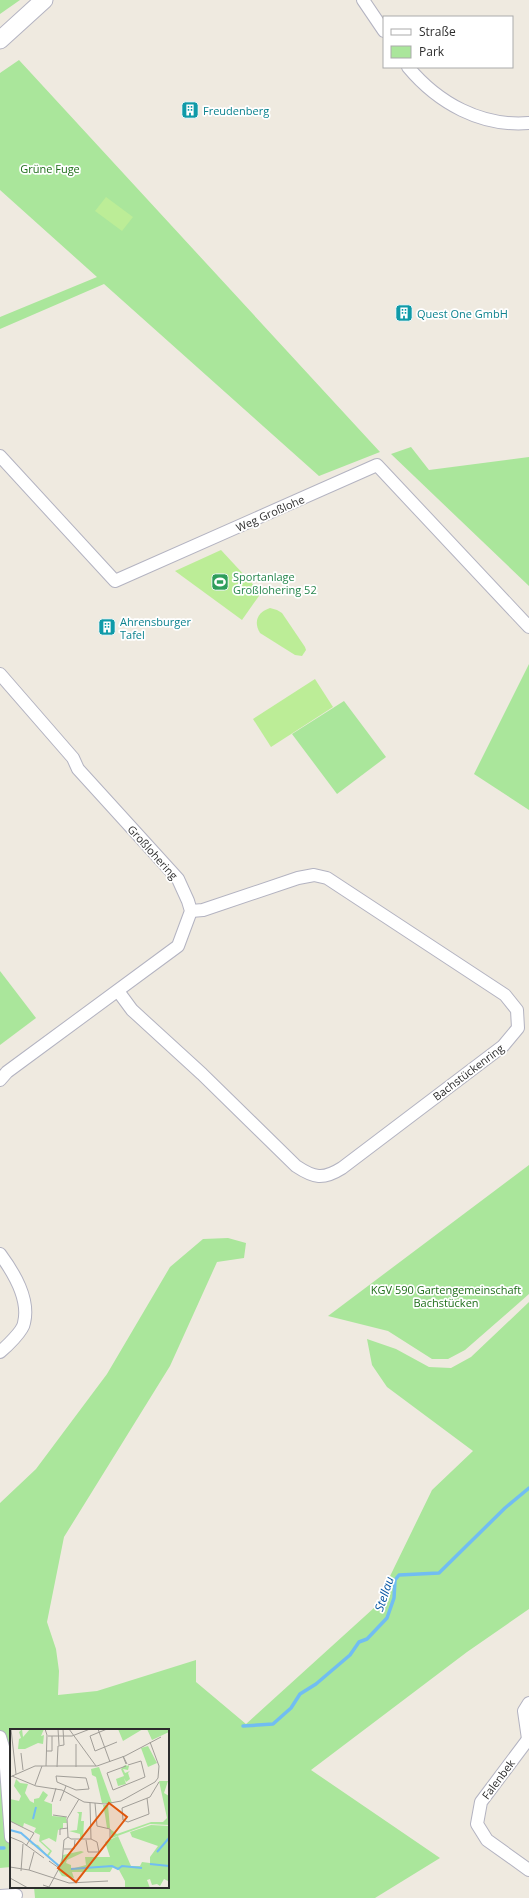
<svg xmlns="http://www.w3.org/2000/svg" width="529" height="1898" font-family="'Open Sans',sans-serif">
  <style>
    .green { fill: #aae69b }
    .pitch { fill: #bced97 }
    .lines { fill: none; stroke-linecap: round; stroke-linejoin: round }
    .stream { stroke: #71bdf2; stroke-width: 3.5 }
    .street-casing { stroke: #b3b3c1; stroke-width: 14 }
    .secondary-casing { stroke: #b3b3c1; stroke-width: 19 }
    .street { stroke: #fff; stroke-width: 12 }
    .secondary { stroke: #fff; stroke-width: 17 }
    .labels { text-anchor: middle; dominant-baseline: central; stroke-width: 3.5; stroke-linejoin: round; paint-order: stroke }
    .culture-label { font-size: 11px; fill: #0d838f; stroke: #fff; text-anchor: start }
    .park-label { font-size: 11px; fill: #1e6e19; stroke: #fff }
    .street-label { font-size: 11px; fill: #2d2d2d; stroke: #fff }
    .leisure-label { font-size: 11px; fill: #27864d; stroke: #fff; text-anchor: start }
    .water-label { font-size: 12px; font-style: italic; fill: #0a58a4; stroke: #fff }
    .inset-river { fill: none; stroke: #71bdf2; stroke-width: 2 }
    .inset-road { fill: none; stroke: #a19e98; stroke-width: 1 }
    .view { fill: #df570e; fill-opacity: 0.15; stroke: #df570e; stroke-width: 2 }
    .inset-edge { fill: none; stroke: #2d2d2d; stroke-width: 2 }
  </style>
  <rect width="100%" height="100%" fill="#efeae0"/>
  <!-- green -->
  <g class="green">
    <polygon points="0,0 20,0 0,14"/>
    <polygon points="19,60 380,452 319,476 104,284 0,329 0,317 97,277 0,190 0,73"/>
    <polygon points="411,447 429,470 529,457 529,586 391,454"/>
    <polygon points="529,664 529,810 474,774"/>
    <polygon points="344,701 386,757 337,794 292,734"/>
    <polygon points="0,971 36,1018 0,1045"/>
    <polygon points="529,1165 529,1294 465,1350 448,1359 432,1359 388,1331 328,1316"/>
    <polygon points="228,1238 246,1243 244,1258 217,1262 170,1366 64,1537 47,1622 56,1649 59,1671 58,1695 97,1691 196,1660 196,1682 246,1724 375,1607 432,1490 473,1451 387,1387 372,1365 367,1339 396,1349 429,1367 451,1368 471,1357 529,1302 529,1609 467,1652 311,1770 440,1858 375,1898 35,1898 34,1887 168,1887 168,1730 11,1730 11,1867 0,1868 0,1503 36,1469 107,1374 170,1267 203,1239"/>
  </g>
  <!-- pitch -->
  <g class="pitch">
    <polygon points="106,197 133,217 122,231 95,211"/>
    <polygon points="221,550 261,593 242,620 175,571"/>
    <path d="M270,608l7,2 5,3 23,34 1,3 -4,6 -7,-1 -35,-22c-7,-12 -2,-21 10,-25z"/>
    <polygon points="315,679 333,707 271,747 253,719"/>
  </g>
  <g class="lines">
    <!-- stream -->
    <g class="stream">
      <polyline points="243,1726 273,1724 291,1708 300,1694 316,1684 350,1655 359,1642 367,1639 387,1618 394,1598 395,1580 399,1575 439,1573 505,1508 529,1488"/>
      <polyline points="0,1848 4,1848"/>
    </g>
    <defs>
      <g id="street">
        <polyline points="363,0 384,31"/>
        <path d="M408,67c30,36 73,60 121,56"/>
        <polyline points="0,456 115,581 377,465 529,627"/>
        <polyline points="0,674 73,758 78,769 178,879 188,901 191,911 178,946 7,1072 0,1080"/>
        <path d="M118,991l14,19 70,64 94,92c18,12 27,14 46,2l161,-122 15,-18 -1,-18 -12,-15 -178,-117 -13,-3 -16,3 -95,32 -12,1"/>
        <path d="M0,1254c14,19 30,45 24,69 -1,8 -18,24 -24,29"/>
        <polyline points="0,1737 5,1754 11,1837"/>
        <polyline points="529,1738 481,1802 477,1824 487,1840 529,1870"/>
        <polyline points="528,1739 524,1711 529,1703"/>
        <polyline points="0,1896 16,1895"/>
      </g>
      <polyline id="secondary" points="0,40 44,0"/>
    </defs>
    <!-- street casing -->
    <use href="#street" class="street-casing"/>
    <!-- secondary casing -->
    <use href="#secondary" class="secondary-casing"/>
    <!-- street -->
    <use href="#street" class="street"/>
    <!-- secondary -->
    <use href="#secondary" class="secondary"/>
  </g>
  <!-- icons -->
  <defs>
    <symbol id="building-square" viewBox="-11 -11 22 22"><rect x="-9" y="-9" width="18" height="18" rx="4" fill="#0f9aa8" stroke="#fff"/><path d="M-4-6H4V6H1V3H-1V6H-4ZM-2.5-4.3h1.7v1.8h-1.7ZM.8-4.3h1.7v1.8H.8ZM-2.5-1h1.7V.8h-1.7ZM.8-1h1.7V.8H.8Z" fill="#fff"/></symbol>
    <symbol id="stadium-square" viewBox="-11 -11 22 22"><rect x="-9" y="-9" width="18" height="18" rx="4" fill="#2e9e5b" stroke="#fff"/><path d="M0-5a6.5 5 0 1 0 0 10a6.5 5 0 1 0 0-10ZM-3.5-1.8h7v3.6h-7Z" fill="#fff"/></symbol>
  </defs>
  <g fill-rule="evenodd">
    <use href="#building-square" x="180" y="100" width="20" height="20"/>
    <use href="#building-square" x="394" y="303" width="20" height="20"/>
    <use href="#stadium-square" x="210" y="572" width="20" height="20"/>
    <use href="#building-square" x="97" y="617" width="20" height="20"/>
  </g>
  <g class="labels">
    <!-- culture labels -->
    <g class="culture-label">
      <text x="203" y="110">Freudenberg</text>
      <text x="417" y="313">Quest One GmbH</text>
      <text x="120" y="621">Ahrensburger<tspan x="120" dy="13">Tafel</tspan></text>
    </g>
    <!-- park labels -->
    <g class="park-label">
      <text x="50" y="168">Grüne Fuge</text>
      <text x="446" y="1289">KGV 590 Gartengemeinschaft<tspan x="446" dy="13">Bachstücken</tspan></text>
    </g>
    <!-- street labels -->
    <g class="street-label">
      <text transform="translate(270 513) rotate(-24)">Weg Großlohe</text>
      <text transform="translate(153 852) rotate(48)">Großlohering</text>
      <text transform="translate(468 1072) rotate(-37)">Bachstückenring</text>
      <text transform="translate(498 1779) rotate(-53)">Falenbek</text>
    </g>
    <!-- leisure labels -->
    <g class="leisure-label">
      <text x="233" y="576">Sportanlage<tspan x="233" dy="13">Großlohering 52</tspan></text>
    </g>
    <!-- water labels -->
    <g class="water-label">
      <text transform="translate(384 1594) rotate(-71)">Stellau</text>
    </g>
  </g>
  <!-- overview -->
  <g transform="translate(10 1729)">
    <rect width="159" height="159" fill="#efeae0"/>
    <path d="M12,0l1,8 7,-8h14l-3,7 3,-1 -1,9 -5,-1 -13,6 2,19 -2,-19h-7l1,-10 2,-1 -2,-6zM108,0h25l-20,12zM137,0h22v3l-17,8zM138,17l9,17 -9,4 -7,-19zM115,36l4,1 -1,4 -5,-1 2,4 5,-2 -2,2 2,6 -4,3 -2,-4 2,6 -8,2 -2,-7 8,-3 -3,-7zM89,38l13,36h-10l-6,-26 -4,-2 -1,-6zM6,50l4,4 8,1 -3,9 5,8 4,2v-4l5,-1 4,-7 5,4 -4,6 8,3v12l14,1 1,6h-4v5l-5,2 -2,12 -7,-4 -8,3 11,10 -4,6 11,9 4,-11 18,-4 3,1 -17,8 -1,3 5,2v4l15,-4 -1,-8h25l-5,-15 13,-6 13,30h9l2,-4 8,1v-6l8,-11 -26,-9 -2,-5 21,-7 18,1 -1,55 -4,-2 -4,7 -3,-2 -5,1 -2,-6 -3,1 3,8h-25v-7l-6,-11 -6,-3 -3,5h-38l2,6 -12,-2 -4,-6 2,-2 -22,-21 -9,-4 9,2 9,10 3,-4 -11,-10 1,-6 -6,-3 2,-4 -12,-5 -1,4 -13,-6v-22l9,2 2,-5 -7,-10zM149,52h9l-4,12 5,3v29l-19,-1 -38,14 -2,-9 7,5 34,-12h12l4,-4zM93,76h5l2,23h-3l-2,-13 -7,-2 7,2zM67,83h5l-1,9h3l-1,18h-3v-5l-11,-3 8,-1 2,-16z" fill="#aae69b"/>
    <path class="inset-river" d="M23,90l3,-12M0,101l11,3 38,33M147,123l12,-14M140,135l19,2M61,140l41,-3 6,3 4,-3 20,2"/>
    <path class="inset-road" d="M1,0l5,45M35,0l2,6 -1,31M48,0l1,16M59,0l27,37M88,0l12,33M97,0l-17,7 5,15 22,-9M38,7h24l18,-7M140,13l9,24 -1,12M66,15v23M37,22h5v-15M11,24l2,17M116,35l-3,-8 4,8M116,37l-19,7 6,17 32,-13 -4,-16 -13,4M47,38l1,-21 6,-1 -1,-16M2,47l24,10 26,4 22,12 21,2M46,47l30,2 3,11 -13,1 -19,-8zM0,48l25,-11h62l28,-10 36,-19M25,56l7,-19M137,69l2,16 -21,8 -5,-2 -1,-12 28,-11 9,-15M69,70l-12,20 1,18 3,2h20M50,72l6,-15M42,73l4,-14M80,74l1,36M85,74l2,23 13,3v10M95,75l16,-3 34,-19 3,-4M43,86l14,2M0,92l24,12 -8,13M50,106v-6l8,-1M0,108l12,5 22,16M76,111l2,12h11l-2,-10 -6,-3M54,120h10l1,-9M40,133l-1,-1 10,7M0,138l19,3 40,13 39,-2M19,141l5,-18M11,142l2,-27M0,149l18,10M33,156l6,2 13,-24 2,-23 4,-3"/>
    <path class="view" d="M99,74l18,14 -51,65 -18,-14z"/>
    <rect width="159" height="159" class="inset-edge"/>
  </g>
  <!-- legend -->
  <rect x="383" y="16" width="130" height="52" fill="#ffffff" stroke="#ababab"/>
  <rect x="391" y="29" width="20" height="6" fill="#ffffff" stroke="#ababab"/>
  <text x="419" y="36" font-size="12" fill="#2d2d2d">Straße</text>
  <rect x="391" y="46" width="20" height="12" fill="#aae69b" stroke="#ababab"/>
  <text x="419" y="56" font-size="12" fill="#2d2d2d">Park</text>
</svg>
